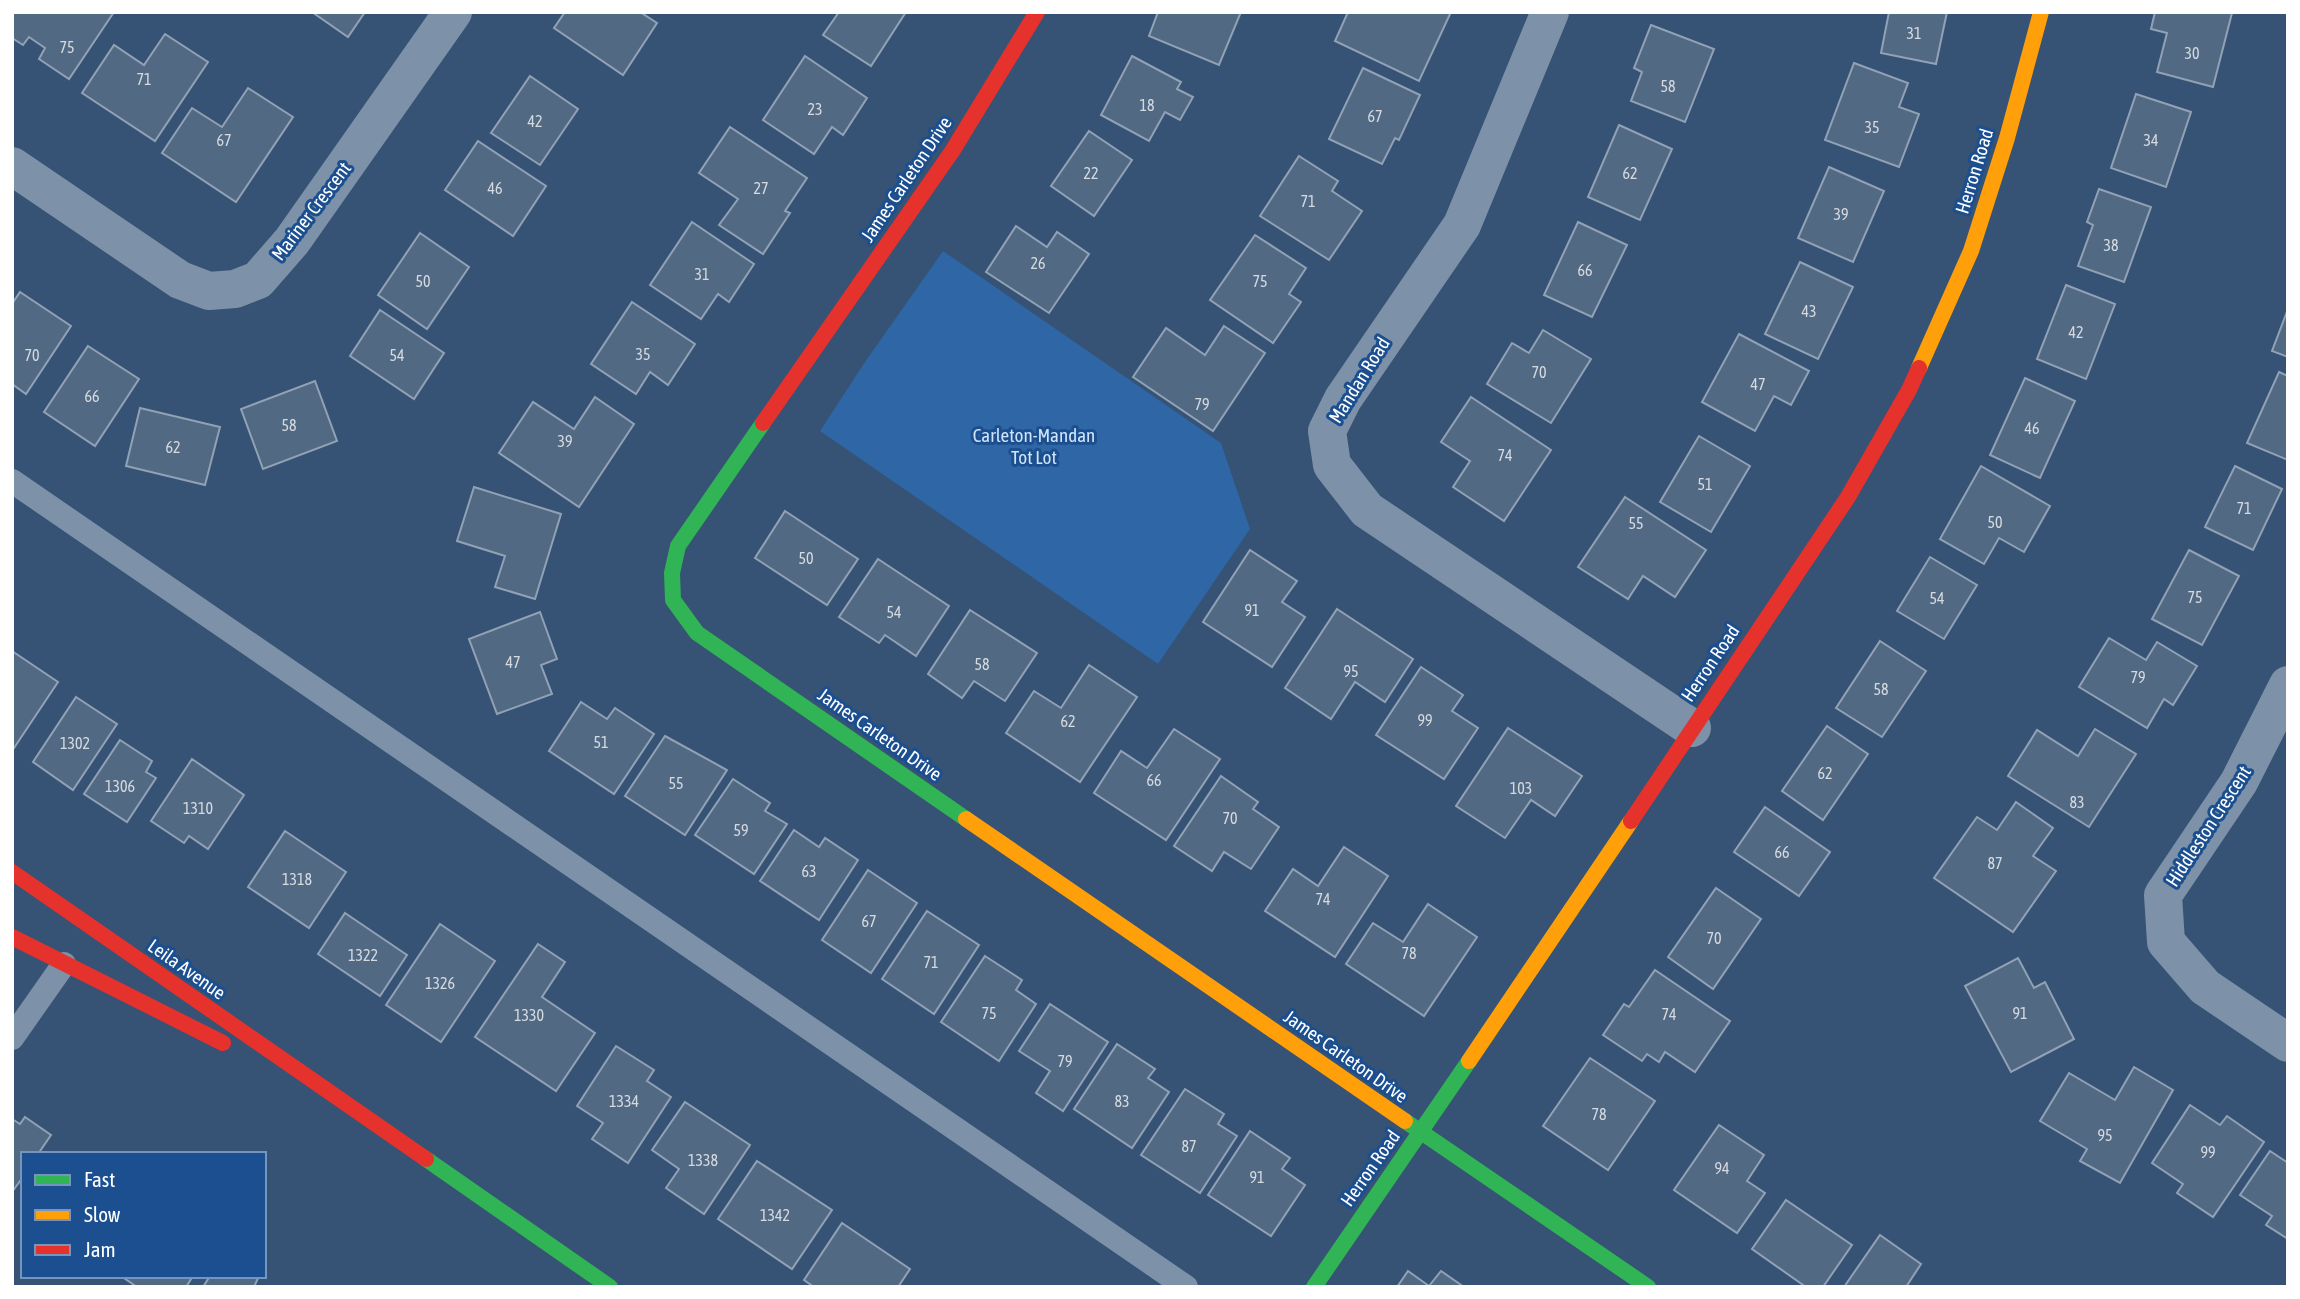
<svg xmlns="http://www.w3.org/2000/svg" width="2300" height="1299" font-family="'Asap Condensed',sans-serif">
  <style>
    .green { fill: #2f66a5 }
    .building { fill: #526984; stroke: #92a2b6; stroke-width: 2 }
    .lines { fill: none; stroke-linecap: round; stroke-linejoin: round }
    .lane { stroke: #7d92a8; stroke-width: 24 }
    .street { stroke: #7d92a8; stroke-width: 38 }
    .fast { stroke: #30b455; stroke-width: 16 }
    .slow { stroke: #ff9f0a; stroke-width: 16 }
    .jam { stroke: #e5322d; stroke-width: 16 }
    .labels { text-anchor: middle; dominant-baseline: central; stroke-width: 6; stroke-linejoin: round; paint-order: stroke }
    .number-label { font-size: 16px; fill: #d4dae0 }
    .street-label { font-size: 19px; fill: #fff; stroke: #1b4f8f }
    .park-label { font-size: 19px; fill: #cfe3fa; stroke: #1b4f8f }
  </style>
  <rect width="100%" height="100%" fill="#365274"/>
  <!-- green -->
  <polygon class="green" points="943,251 1221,443 1250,529 1158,664 820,431 865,362"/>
  <!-- building -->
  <g class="building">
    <polygon points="12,12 114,12 69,79 39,59 45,48 29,37 23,45 12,38"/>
    <polygon points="312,12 365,12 348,37"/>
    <polygon points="565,12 640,12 657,23 623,75 554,28"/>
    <polygon points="839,12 906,12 871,66 823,35"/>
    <polygon points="1158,12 1241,12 1219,65 1149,36"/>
    <polygon points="1348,12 1451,12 1419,81 1335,41"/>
    <polygon points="1889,12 1947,12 1936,64 1881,53"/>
    <polygon points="2155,12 2232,13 2213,87 2157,72 2167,33 2151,29"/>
    <polygon points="1651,25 1714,49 1685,122 1631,101 1642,72 1634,68"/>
    <polygon points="165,34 208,62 155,141 82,93 114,45 144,65"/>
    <polygon points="805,56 867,98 843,135 832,127 814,154 763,120"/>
    <polygon points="1132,56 1181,82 1177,89 1193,97 1180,120 1165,112 1149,141 1101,115"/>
    <polygon points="1854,63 1908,83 1899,107 1919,114 1899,167 1825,140"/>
    <polygon points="1363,68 1420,95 1399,140 1395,138 1382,164 1329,139"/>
    <polygon points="530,76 578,109 540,165 491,133"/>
    <polygon points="248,88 293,117 236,202 162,153 192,108 222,127"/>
    <polygon points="2136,94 2191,112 2166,187 2111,168"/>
    <polygon points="1619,125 1672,149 1640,220 1588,197"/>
    <polygon points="730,127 807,178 785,211 790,213 763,254 719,225 738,199 699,173"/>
    <polygon points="1089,131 1132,160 1094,216 1051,186"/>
    <polygon points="478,141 546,186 513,236 445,190"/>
    <polygon points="1299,156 1338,181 1332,191 1362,211 1329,260 1260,216"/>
    <polygon points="1829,167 1884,191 1853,262 1798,238"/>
    <polygon points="2099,189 2151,207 2124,282 2078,266 2093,225 2087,222"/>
    <polygon points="692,222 754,264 729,302 718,294 701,319 650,285"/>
    <polygon points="1578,222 1627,245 1592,317 1544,295"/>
    <polygon points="1016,226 1047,247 1057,232 1089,254 1049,313 986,272"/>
    <polygon points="420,233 469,267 427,329 378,295"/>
    <polygon points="1255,235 1306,268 1289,294 1301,302 1273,343 1210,300"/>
    <polygon points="1800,262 1853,287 1818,359 1765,334"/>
    <polygon points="2066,285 2115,304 2086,379 2037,359"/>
    <polygon points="20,292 71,326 26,394 12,384 12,304"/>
    <polygon points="632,302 695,344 668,385 650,372 636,394 591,364"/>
    <polygon points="2288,309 2288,357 2272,351"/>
    <polygon points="380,310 444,353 414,399 350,356"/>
    <polygon points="1224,326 1265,353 1213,431 1133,377 1166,328 1205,355"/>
    <polygon points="1543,330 1591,359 1551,423 1487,384 1512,343 1529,353"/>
    <polygon points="1739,334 1809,371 1791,405 1774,396 1755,431 1702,402"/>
    <polygon points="88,346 139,379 95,446 44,412"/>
    <polygon points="2279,372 2288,376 2288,460 2247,443"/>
    <polygon points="2025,378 2075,401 2040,478 1990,455"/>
    <polygon points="315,381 337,441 263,469 241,409"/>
    <polygon points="595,397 634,424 579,507 499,453 533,402 574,429"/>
    <polygon points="1471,397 1551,450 1504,521 1453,487 1470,461 1441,442"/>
    <polygon points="140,408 220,427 205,485 126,466"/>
    <polygon points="1699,436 1750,466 1711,532 1660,502"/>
    <polygon points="1981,466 2050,506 2024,552 1999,538 1984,564 1940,539"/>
    <polygon points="2235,466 2282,489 2253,550 2205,527"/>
    <polygon points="474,487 561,514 535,599 495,587 505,556 457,541"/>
    <polygon points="1625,497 1706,550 1675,597 1643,576 1628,599 1578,567"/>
    <polygon points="785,511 858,559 827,605 755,558"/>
    <polygon points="1250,550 1297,581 1282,602 1305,617 1272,667 1203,622"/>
    <polygon points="2189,550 2239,576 2202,645 2152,619"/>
    <polygon points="1930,557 1977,585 1944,639 1897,611"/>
    <polygon points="878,559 949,606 916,656 885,635 879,643 839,617"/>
    <polygon points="1337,609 1413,659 1385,702 1355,682 1331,719 1285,688"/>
    <polygon points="970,610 1037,653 1005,701 974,681 962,698 928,674"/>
    <polygon points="540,612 557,659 541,665 552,694 497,714 469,639"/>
    <polygon points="2109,638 2146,660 2157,642 2197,666 2173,705 2164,699 2147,728 2079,687"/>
    <polygon points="1880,641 1926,671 1882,737 1836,708"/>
    <polygon points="12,651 58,682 14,748 12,747"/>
    <polygon points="1089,665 1137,697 1080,782 1006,733 1034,691 1061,708"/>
    <polygon points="1421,667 1463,695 1452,711 1478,728 1444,779 1376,735"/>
    <polygon points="76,697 117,724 73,790 33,762"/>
    <polygon points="581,702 607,719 615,708 654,734 614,794 549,751"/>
    <polygon points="1827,726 1868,754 1823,820 1782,791"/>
    <polygon points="1508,728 1582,776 1555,816 1531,800 1505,838 1456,806"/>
    <polygon points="1174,729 1220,759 1166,840 1094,793 1121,751 1147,768"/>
    <polygon points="2095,729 2136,754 2089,827 2008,776 2037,730 2078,756"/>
    <polygon points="665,736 727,770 685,835 625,796"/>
    <polygon points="120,740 152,761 146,772 156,778 127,822 84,794"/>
    <polygon points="192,759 244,795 208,849 189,836 184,843 151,821"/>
    <polygon points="1221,776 1258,802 1253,809 1279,827 1251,869 1224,852 1212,871 1174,846"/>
    <polygon points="733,779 770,803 765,811 787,824 754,874 695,835"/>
    <polygon points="2016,802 2053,828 2033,856 2056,871 2013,932 1934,878 1977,817 1997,830"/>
    <polygon points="1765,807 1830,852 1799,896 1734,852"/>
    <polygon points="794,830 819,847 825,838 858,860 819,920 760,881"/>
    <polygon points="285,831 346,872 309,928 248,887"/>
    <polygon points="1344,847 1388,876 1335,957 1265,911 1293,869 1318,886"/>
    <polygon points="868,870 917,903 871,973 822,940"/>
    <polygon points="1716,888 1761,919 1713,989 1668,957"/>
    <polygon points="1428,904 1477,937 1424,1016 1346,964 1373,923 1403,942"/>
    <polygon points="927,911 979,945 934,1014 882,979"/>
    <polygon points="345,913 407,955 380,996 318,954"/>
    <polygon points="440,924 495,961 441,1042 386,1005"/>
    <polygon points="538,944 565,962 542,997 595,1033 556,1091 475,1037"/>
    <polygon points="985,956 1022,980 1016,990 1036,1004 999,1061 941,1022"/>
    <polygon points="2018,958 2034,988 2045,982 2074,1039 2011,1072 1965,986"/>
    <polygon points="1655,970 1730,1021 1695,1072 1665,1052 1659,1062 1647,1054 1642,1061 1603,1035 1624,1004 1629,1007"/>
    <polygon points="1050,1004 1108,1042 1063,1111 1036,1093 1050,1071 1019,1051"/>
    <polygon points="1117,1044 1155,1069 1148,1078 1169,1092 1132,1148 1074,1109"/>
    <polygon points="616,1046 654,1070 647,1081 671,1097 628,1163 592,1139 603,1123 577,1106"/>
    <polygon points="1590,1058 1655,1101 1608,1170 1543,1126"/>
    <polygon points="2134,1067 2173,1090 2120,1183 2080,1161 2087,1149 2040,1121 2069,1073 2115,1100"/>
    <polygon points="1185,1089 1224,1114 1218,1124 1237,1136 1200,1193 1141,1155"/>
    <polygon points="685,1102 750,1145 704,1214 666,1188 679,1169 652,1150"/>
    <polygon points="2190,1105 2220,1125 2227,1116 2264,1142 2213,1217 2177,1193 2183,1184 2152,1163"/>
    <polygon points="25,1117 51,1135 38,1154 23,1154 23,1177 12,1192 12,1119 20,1124"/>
    <polygon points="1719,1125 1764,1155 1747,1181 1765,1193 1737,1233 1674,1190"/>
    <polygon points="1250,1131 1290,1158 1282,1169 1305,1185 1271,1236 1208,1195"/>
    <polygon points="2270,1151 2288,1163 2288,1239 2266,1225 2272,1216 2240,1195"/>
    <polygon points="757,1161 832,1210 792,1269 718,1219"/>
    <polygon points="1786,1200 1852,1245 1823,1287 1806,1287 1752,1249"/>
    <polygon points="842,1223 910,1269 898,1287 814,1287 804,1280"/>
    <polygon points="1880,1235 1921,1264 1906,1287 1844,1287"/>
    <polygon points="1408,1271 1429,1286 1441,1271 1464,1287 1397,1287"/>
    <polygon points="121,1276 193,1276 186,1287 137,1287"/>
    <polygon points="210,1276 259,1276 254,1287 203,1287"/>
  </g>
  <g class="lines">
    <!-- lane -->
    <g class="lane">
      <polyline points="12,481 1186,1287"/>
      <polyline points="12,1038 64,964"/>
    </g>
    <!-- street -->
    <g class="street">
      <polyline points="1550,12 1462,225 1343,399 1327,431 1332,465 1367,510 1692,728"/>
      <polyline points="12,166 180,280 209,291 235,289 258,280 292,241 453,12"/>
      <polyline points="2288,685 2239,782 2163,895 2166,942 2205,987 2288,1043"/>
    </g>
    <!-- fast -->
    <g class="fast">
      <polyline points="763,423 678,546 672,573 673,600 697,633 966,819"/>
      <polyline points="1405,1121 1648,1287"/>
      <polyline points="426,1159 610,1287"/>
      <polyline points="1314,1287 1469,1061"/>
    </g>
    <!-- slow -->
    <g class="slow">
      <polyline points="1919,368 1971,251 2007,138 2041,12"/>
      <polyline points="966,819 1405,1121"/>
      <polyline points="1469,1061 1631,821"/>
    </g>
    <!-- jam -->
    <g class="jam">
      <polyline points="763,423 953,150 1037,12"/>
      <polyline points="1631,821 1848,497 1909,390 1919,368"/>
      <polyline points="12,872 426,1159"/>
      <polyline points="12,937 223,1043"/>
    </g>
  </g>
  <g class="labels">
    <!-- number labels -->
    <g class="number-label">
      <text x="1914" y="33">31</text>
      <text x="67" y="47">75</text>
      <text x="2192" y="53">30</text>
      <text x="144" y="79">71</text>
      <text x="1668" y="86">58</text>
      <text x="1147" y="105">18</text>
      <text x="815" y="109">23</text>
      <text x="1375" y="116">67</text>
      <text x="535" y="121">42</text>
      <text x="1872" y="127">35</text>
      <text x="224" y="140">67</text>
      <text x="2151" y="140">34</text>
      <text x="1091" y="173">22</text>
      <text x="1630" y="173">62</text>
      <text x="495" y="188">46</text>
      <text x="761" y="188">27</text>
      <text x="1308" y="201">71</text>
      <text x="1841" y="214">39</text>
      <text x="2111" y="245">38</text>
      <text x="1038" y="263">26</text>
      <text x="1585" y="270">66</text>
      <text x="702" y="274">31</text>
      <text x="423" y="281">50</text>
      <text x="1260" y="281">75</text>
      <text x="1809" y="311">43</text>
      <text x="2076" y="332">42</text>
      <text x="643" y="354">35</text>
      <text x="32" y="355">70</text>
      <text x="397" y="355">54</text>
      <text x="1539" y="372">70</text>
      <text x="1758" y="384">47</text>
      <text x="92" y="396">66</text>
      <text x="1202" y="404">79</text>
      <text x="289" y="425">58</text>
      <text x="2032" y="428">46</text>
      <text x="565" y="441">39</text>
      <text x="173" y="447">62</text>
      <text x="1505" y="455">74</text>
      <text x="1705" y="484">51</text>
      <text x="2244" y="508">71</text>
      <text x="1995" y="522">50</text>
      <text x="1636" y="523">55</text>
      <text x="806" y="558">50</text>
      <text x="2195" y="597">75</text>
      <text x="1937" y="598">54</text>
      <text x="1252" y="610">91</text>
      <text x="894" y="612">54</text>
      <text x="513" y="662">47</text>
      <text x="982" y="664">58</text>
      <text x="1351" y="671">95</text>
      <text x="2138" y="677">79</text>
      <text x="1881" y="689">58</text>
      <text x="1425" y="720">99</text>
      <text x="1068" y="721">62</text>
      <text x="601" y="742">51</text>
      <text x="75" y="743">1302</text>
      <text x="1825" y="773">62</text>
      <text x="1154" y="780">66</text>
      <text x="676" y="783">55</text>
      <text x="120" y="786">1306</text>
      <text x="1521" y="788">103</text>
      <text x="2077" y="802">83</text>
      <text x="198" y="808">1310</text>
      <text x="1230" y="818">70</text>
      <text x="741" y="830">59</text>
      <text x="1782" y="852">66</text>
      <text x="1995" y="863">87</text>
      <text x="809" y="871">63</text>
      <text x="297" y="879">1318</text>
      <text x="1323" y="899">74</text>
      <text x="869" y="921">67</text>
      <text x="1714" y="938">70</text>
      <text x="1409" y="953">78</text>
      <text x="363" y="955">1322</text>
      <text x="931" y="962">71</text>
      <text x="440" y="983">1326</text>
      <text x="989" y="1013">75</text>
      <text x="2020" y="1013">91</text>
      <text x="1669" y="1014">74</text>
      <text x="529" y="1015">1330</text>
      <text x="1065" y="1061">79</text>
      <text x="624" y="1101">1334</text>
      <text x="1122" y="1101">83</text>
      <text x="1599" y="1114">78</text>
      <text x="2105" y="1135">95</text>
      <text x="1189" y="1146">87</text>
      <text x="2208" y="1152">99</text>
      <text x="703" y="1160">1338</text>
      <text x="1722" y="1168">94</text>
      <text x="1257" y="1177">91</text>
      <text x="775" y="1215">1342</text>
    </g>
    <!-- street labels -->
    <g class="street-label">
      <text transform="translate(1974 171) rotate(-73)">Herron Road</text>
      <text transform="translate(906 179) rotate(-56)">James Carleton Drive</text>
      <text transform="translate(311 211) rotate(-53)">Mariner Crescent</text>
      <text transform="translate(1359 380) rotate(-58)">Mandan Road</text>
      <text transform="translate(1710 663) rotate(-56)">Herron Road</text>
      <text transform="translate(880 734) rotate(35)">James Carleton Drive</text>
      <text transform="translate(2208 826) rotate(-57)">Hiddleston Crescent</text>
      <text transform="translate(187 969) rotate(35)">Leila Avenue</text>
      <text transform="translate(1346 1056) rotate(35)">James Carleton Drive</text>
      <text transform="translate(1370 1168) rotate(-55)">Herron Road</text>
    </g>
    <!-- park labels -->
    <g class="park-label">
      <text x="1034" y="435">Carleton-Mandan<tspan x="1034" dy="22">Tot Lot</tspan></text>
    </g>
  </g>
  <!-- border -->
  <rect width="2300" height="1299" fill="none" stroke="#ffffff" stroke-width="28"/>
  <!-- legend -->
  <rect x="21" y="1152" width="245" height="126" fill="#1b4f8f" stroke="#7695bc" stroke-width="2"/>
  <rect x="35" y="1175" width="35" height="10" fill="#30b455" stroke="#7695bc" stroke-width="2"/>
  <text x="84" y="1187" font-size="21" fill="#ffffff">Fast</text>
  <rect x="35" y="1210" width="35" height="10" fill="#ff9f0a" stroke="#7695bc" stroke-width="2"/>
  <text x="84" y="1222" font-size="21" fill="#ffffff">Slow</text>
  <rect x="35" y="1245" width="35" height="10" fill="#e5322d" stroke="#7695bc" stroke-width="2"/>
  <text x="84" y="1257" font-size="21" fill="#ffffff">Jam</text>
</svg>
